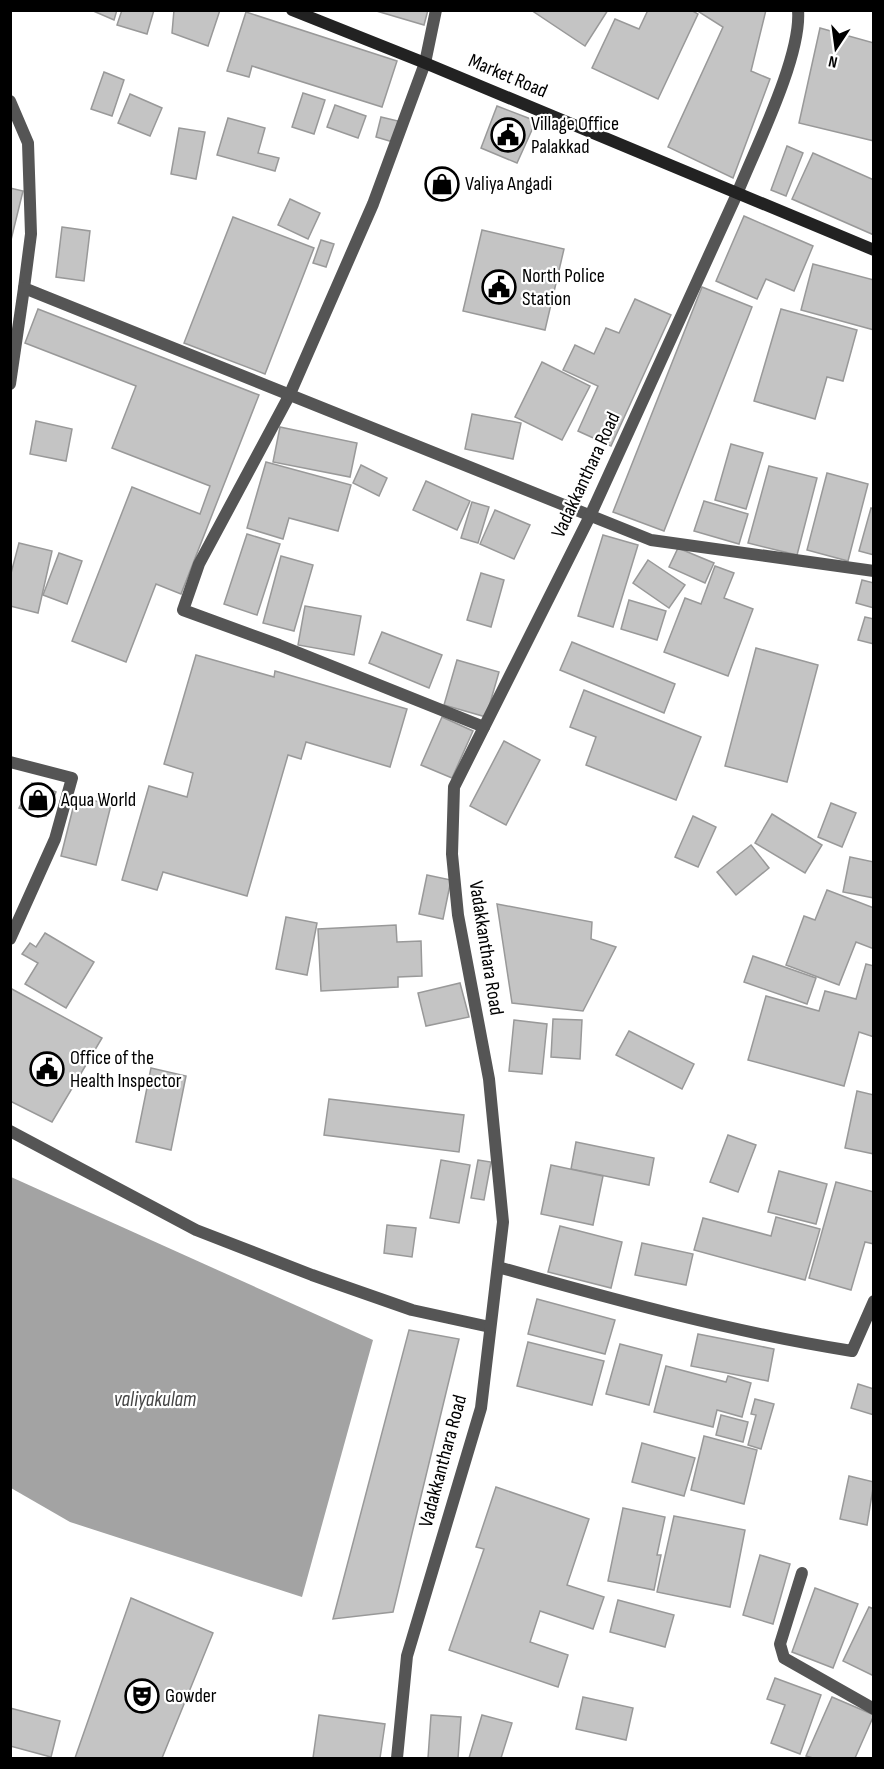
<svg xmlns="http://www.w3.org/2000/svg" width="884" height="1769" font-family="'Sofia Sans Condensed',sans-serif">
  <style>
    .water { fill: #a3a3a3 }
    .building { fill: #c4c4c4; stroke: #999; stroke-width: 1.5 }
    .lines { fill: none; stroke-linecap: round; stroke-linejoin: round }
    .minor { stroke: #555; stroke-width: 12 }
    .tertiary { stroke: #555; stroke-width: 12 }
    .secondary { stroke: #222; stroke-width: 12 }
    .labels { text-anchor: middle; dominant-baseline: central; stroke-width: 4.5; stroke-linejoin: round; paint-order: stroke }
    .street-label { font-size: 20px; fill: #000; stroke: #fff }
    .poi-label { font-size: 20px; fill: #000; stroke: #fff; text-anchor: start }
    .water-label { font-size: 21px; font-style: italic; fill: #444; stroke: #fff }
  </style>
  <rect width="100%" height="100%" fill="#fff"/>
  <!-- water -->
  <polygon class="water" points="11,1177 373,1340 302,1597 70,1522 11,1488"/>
  <!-- building -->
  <g class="building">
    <polygon points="91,10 117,10 114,20"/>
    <polygon points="122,10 154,10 147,34 117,25"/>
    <polygon points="174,10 220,10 208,46 172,33"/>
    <polygon points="373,10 428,10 424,25"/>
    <polygon points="531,10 608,10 585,46"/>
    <polygon points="648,10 691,10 698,14 658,99 592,68 615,19 639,29"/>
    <polygon points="696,10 766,10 751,71 770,79 733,178 668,147 723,27"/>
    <polygon points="246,12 397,61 382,107 252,66 249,77 227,71"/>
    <polygon points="820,28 874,43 874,141 799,123"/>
    <polygon points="104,72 124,80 112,116 91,109"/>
    <polygon points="303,93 325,100 314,134 292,127"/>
    <polygon points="130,94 162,108 150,136 118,123"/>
    <polygon points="335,105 366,116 358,138 327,127"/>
    <polygon points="497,106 536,121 517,163 481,148"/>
    <polygon points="381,117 398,121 393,142 376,137"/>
    <polygon points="228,118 265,128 258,153 279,158 275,171 217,155"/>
    <polygon points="179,128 205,132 196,179 171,174"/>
    <polygon points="787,146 803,153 786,196 771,190"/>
    <polygon points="813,153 874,180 874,235 792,199"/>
    <polygon points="10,188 23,191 10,244"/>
    <polygon points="290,199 320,213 308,239 278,225"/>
    <polygon points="744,216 813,246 794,291 766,279 757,299 716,281"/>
    <polygon points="233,217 314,248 265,374 184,343"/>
    <polygon points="62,227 90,231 84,281 56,277"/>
    <polygon points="482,230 564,249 545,330 463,311"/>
    <polygon points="321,240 334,244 326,267 313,263"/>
    <polygon points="813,264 874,280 874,330 801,310"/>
    <polygon points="702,287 752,307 664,531 613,512"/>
    <polygon points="635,299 671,315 611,446 578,431 598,386 563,370 575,345 594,354 606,328 619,333"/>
    <polygon points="38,309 259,395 181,594 156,584 126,662 72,641 132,487 200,514 210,486 112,448 136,386 25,343"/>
    <polygon points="781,309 857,330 843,381 827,377 815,419 754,401"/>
    <polygon points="542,362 590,386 562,440 515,417"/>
    <polygon points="472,414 521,423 513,459 465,449"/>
    <polygon points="36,421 72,429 66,461 30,454"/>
    <polygon points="280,427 357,443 350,477 273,462"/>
    <polygon points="731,444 763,453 746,509 715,500"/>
    <polygon points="266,462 351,485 338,531 289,518 283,539 247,528"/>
    <polygon points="361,465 387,478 379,496 353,483"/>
    <polygon points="769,466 817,478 797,555 748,543"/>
    <polygon points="827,473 868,484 848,561 807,550"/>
    <polygon points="426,481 470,501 457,530 413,510"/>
    <polygon points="704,501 748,514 739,544 694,531"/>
    <polygon points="472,502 489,507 478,543 461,538"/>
    <polygon points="871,508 874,509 874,555 859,551"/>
    <polygon points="495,510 530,525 514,559 480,544"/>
    <polygon points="247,534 280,544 257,615 224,604"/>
    <polygon points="603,535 638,545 613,627 578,616"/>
    <polygon points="19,543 52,551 38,613 10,606 10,577"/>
    <polygon points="678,548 714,563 705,583 669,567"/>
    <polygon points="59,553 82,561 67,604 43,595"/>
    <polygon points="281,556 313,565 294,631 263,623"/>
    <polygon points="648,560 685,585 669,608 633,583"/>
    <polygon points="715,566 734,573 724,598 753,609 728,676 664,652 685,598 701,604"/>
    <polygon points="481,573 504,580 491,627 467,620"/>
    <polygon points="862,580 874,583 874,608 856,603"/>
    <polygon points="629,600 666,611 657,640 621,629"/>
    <polygon points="305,606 361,616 354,655 298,645"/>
    <polygon points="865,617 874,619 874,644 858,640"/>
    <polygon points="382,632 442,655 429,688 369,663"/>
    <polygon points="572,642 675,684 664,713 560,670"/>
    <polygon points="756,648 818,665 787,782 725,766"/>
    <polygon points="196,655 274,677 275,671 407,709 390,767 306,742 301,759 288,755 247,896 163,872 157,890 122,880 149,786 187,797 193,773 164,764"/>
    <polygon points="457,660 499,672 486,717 444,705"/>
    <polygon points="584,690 701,737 676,800 586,765 596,737 570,727"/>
    <polygon points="442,717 473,731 452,778 421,765"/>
    <polygon points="504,741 540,760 506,825 470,806"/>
    <polygon points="32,783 56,792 46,816 19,808"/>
    <polygon points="76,796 111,805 96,865 61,856"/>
    <polygon points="831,803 856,813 842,847 818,837"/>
    <polygon points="772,814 822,845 805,873 755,843"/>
    <polygon points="693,816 716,827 698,867 675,857"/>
    <polygon points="751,845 769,868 736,895 717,872"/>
    <polygon points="850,857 874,862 874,898 843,892"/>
    <polygon points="427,875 451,880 443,919 419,914"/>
    <polygon points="827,890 874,908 874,949 856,942 839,985 786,965 804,916 815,920"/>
    <polygon points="497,904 592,922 591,939 616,947 583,1011 512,1003"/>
    <polygon points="286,917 317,923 307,975 276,969"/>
    <polygon points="396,925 397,942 421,941 422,976 398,977 398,987 321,991 318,929"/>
    <polygon points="45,933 94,962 66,1008 25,984 38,963 22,954 30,943 36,947"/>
    <polygon points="753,956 816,978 807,1004 744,982"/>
    <polygon points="866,964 874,966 874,1037 859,1032 844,1086 748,1060 766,996 819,1011 825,991 856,999"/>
    <polygon points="460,983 469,1017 426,1026 418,993"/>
    <polygon points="10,988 102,1038 52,1122 10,1101"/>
    <polygon points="553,1019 582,1020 580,1059 551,1057"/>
    <polygon points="514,1020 547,1024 542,1074 509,1071"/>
    <polygon points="629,1031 694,1064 682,1089 616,1055"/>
    <polygon points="151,1068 186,1076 171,1150 136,1142"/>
    <polygon points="857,1091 874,1095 874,1154 845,1148"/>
    <polygon points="329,1099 464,1115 459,1152 324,1135"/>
    <polygon points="728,1135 756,1145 738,1192 710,1182"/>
    <polygon points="576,1142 654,1158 649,1185 571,1169"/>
    <polygon points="441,1160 470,1165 459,1223 430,1218"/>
    <polygon points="478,1160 491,1162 484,1200 471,1198"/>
    <polygon points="551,1165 603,1176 593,1225 541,1214"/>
    <polygon points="779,1171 827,1184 816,1224 768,1212"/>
    <polygon points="836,1182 874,1192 874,1244 865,1242 851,1290 809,1278"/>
    <polygon points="776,1217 820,1229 805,1280 694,1250 703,1218 771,1236"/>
    <polygon points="387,1225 416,1228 412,1257 384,1253"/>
    <polygon points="560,1226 622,1242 611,1288 548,1272"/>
    <polygon points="642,1243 693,1254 686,1285 635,1275"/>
    <polygon points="537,1299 615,1320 605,1354 528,1334"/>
    <polygon points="409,1330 459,1339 393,1612 333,1619"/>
    <polygon points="698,1334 774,1349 768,1381 691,1366"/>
    <polygon points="528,1342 604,1361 592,1405 517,1386"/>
    <polygon points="620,1344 662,1355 649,1405 606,1394"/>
    <polygon points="666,1366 726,1382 728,1376 751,1383 742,1417 717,1410 713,1427 654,1412"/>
    <polygon points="858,1384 874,1389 874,1415 851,1408"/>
    <polygon points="755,1399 774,1404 761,1449 748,1445 756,1415 751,1414"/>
    <polygon points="721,1415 748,1422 743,1442 716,1435"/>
    <polygon points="704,1436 757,1450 744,1504 691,1490"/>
    <polygon points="642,1443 695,1458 684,1496 632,1482"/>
    <polygon points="849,1476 874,1482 867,1525 840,1519"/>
    <polygon points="496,1487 589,1519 567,1585 604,1597 593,1629 540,1611 530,1642 568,1655 558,1687 449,1650 484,1549 476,1547"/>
    <polygon points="623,1508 665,1517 657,1555 661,1555 654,1590 608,1581"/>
    <polygon points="674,1516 745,1530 730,1607 657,1592"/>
    <polygon points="760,1555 790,1564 773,1624 743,1615"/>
    <polygon points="815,1588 858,1604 833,1668 792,1652"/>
    <polygon points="131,1598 213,1633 162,1758 75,1758"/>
    <polygon points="618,1600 674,1615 665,1647 610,1632"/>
    <polygon points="869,1607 874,1609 874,1676 843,1661"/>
    <polygon points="775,1678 821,1695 800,1754 771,1743 785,1705 767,1699"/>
    <polygon points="583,1697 633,1708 626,1740 576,1729"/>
    <polygon points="832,1697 874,1715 855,1758 813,1758 806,1756"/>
    <polygon points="10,1708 60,1721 51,1757 10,1746"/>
    <polygon points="319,1715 385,1724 380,1758 313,1758"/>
    <polygon points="431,1715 461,1717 458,1758 428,1758"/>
    <polygon points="482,1715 512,1723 501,1758 469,1758"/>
  </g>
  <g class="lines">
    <!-- minor -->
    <g class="minor">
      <polyline points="436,10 425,63 373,204 289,396 199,564 183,610 279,645 484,727"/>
      <polyline points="10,101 28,143 31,234 24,288 651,540 874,571"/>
      <path d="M737,194c18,-45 65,-138 61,-184"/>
      <polyline points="10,384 24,288"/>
      <polyline points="10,762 72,778 55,839 10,939"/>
      <polyline points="10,1131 196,1230 312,1275 412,1310 490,1327"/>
      <path d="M498,1267c117,33 234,65 354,84l22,-50"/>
      <polyline points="802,1573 780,1644 784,1658 874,1709"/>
    </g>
    <!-- tertiary -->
    <polyline class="tertiary" points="397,1758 407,1656 481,1408 503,1222 489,1079 458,915 452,854 454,787 590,516 737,194"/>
    <!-- secondary -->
    <polyline class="secondary" points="292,10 425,63 874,250"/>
  </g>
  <!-- icons -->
  <defs>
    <symbol id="civic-ring" viewBox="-11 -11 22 22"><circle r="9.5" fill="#fff" stroke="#000" stroke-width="1.5"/><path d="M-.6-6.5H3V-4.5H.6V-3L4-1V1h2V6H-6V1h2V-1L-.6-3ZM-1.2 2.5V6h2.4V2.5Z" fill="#000"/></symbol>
    <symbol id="shop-ring" viewBox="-11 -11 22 22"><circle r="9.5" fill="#fff" stroke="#000" stroke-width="1.5"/><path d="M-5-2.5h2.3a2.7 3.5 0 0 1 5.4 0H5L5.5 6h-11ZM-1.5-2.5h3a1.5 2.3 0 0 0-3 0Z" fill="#000"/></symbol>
    <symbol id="theatre-ring" viewBox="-11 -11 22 22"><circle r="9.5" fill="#fff" stroke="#000" stroke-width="1.5"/><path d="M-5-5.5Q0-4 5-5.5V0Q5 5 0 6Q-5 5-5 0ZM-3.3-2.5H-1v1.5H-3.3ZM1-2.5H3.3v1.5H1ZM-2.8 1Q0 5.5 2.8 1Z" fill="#000"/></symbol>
  </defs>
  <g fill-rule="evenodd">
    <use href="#civic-ring" x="489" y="116" width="38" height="38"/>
    <use href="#shop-ring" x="423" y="165" width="38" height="38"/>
    <use href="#civic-ring" x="480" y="268" width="38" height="38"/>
    <use href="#shop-ring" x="19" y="781" width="38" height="38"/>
    <use href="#civic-ring" x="28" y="1050" width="38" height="38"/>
    <use href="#theatre-ring" x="123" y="1677" width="38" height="38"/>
  </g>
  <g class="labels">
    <!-- street labels -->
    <g class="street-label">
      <text transform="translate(508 76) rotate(23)">Market Road</text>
      <text transform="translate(586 475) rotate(-65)">Vadakkanthara Road</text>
      <text transform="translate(486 948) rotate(81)">Vadakkanthara Road</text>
      <text transform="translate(443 1461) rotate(-75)">Vadakkanthara Road</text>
    </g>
    <!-- poi labels -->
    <g class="poi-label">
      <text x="531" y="124">Village Office<tspan x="531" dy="23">Palakkad</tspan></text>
      <text x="465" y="184">Valiya Angadi</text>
      <text x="522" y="276">North Police<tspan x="522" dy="23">Station</tspan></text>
      <text x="61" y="800">Aqua World</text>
      <text x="70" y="1058">Office of the<tspan x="70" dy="23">Health Inspector</tspan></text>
      <text x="165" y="1696">Gowder</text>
    </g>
    <!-- water labels -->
    <g class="water-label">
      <text x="155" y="1399">valiyakulam</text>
    </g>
  </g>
  <!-- border -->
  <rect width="884" height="1769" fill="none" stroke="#000000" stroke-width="24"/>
  <!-- north arrow -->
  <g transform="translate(836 48) rotate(193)" stroke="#ffffff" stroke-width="4.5" paint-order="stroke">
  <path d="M0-4.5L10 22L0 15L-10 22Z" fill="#000000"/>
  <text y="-9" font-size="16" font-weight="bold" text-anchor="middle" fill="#000000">N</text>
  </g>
</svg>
